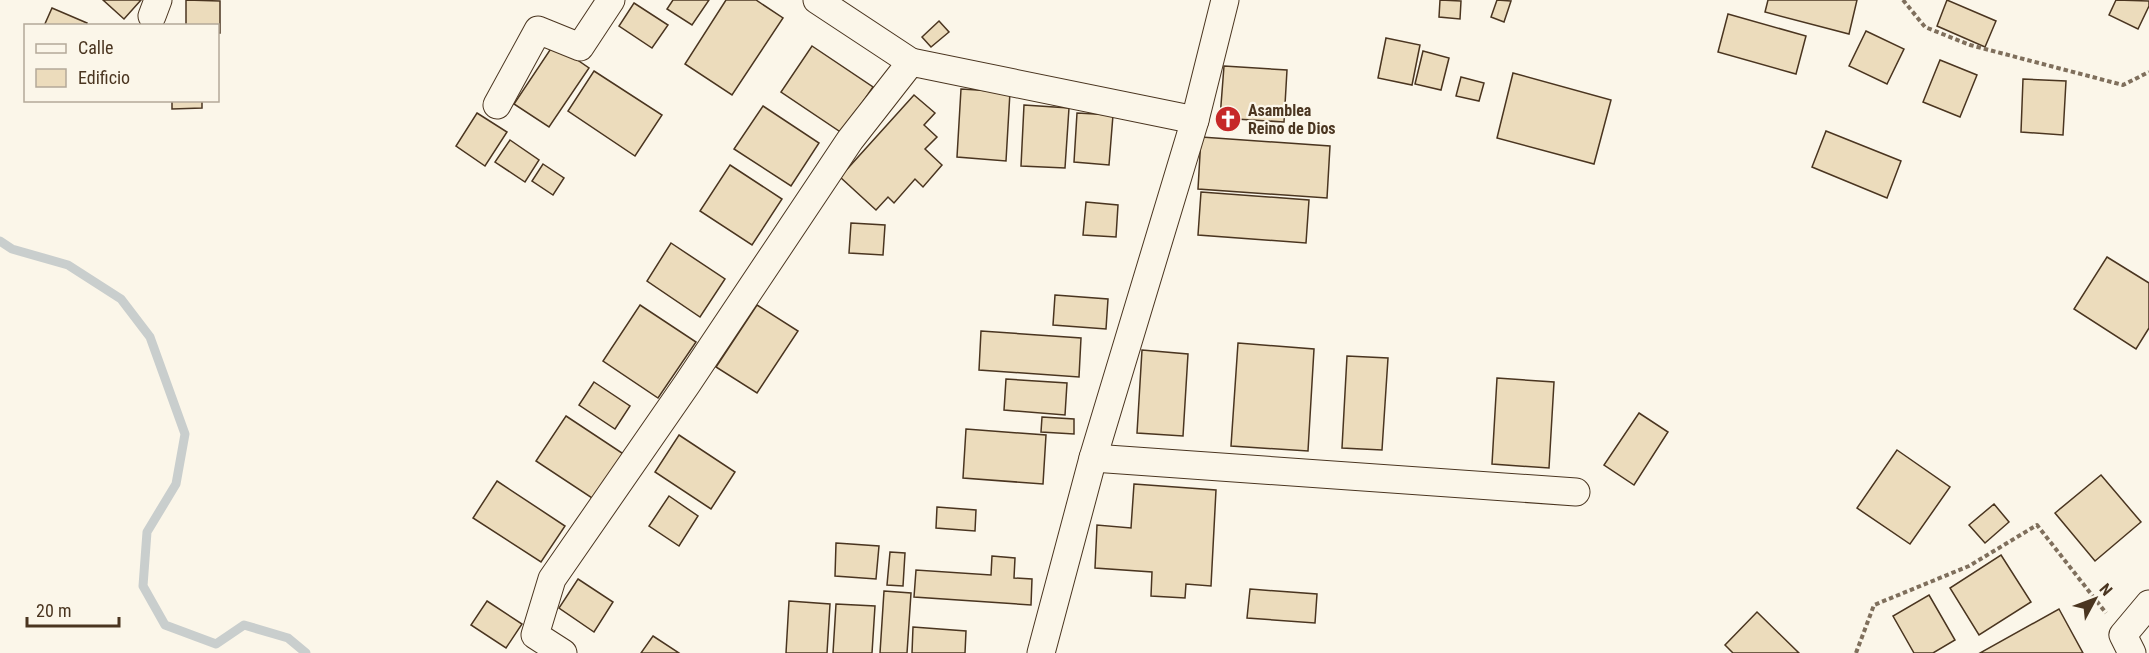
<svg xmlns="http://www.w3.org/2000/svg" width="2149" height="653" font-family="'Roboto Condensed',sans-serif">
  <style>
    .lines { fill: none; stroke-linecap: round; stroke-linejoin: round }
    .stream { stroke: #c9cecd; stroke-width: 9 }
    .building { fill: #ecdcbc; stroke: #4a3520; stroke-width: 1.5 }
    .street-casing { stroke: #4a3520; stroke-width: 29 }
    .path { stroke: #7f6f5c; stroke-width: 4; stroke-dasharray: 4.5 3; stroke-linecap: butt }
    .street { stroke: #fbf6e9; stroke-width: 27 }
    .labels { text-anchor: middle; dominant-baseline: central; stroke-width: 4.5; stroke-linejoin: round; paint-order: stroke }
    .poi-label { font-size: 16px; font-weight: bold; fill: #4a3520; stroke: #fbf6e9; text-anchor: start }
  </style>
  <rect width="100%" height="100%" fill="#fbf6e9"/>
  <g class="lines">
    <!-- stream -->
    <polyline class="stream" points="0,241 12,249 68,265 121,299 150,337 185,434 176,484 147,532 143,586 165,625 216,644 244,625 288,638 306,653"/>
  </g>
  <!-- building -->
  <g class="building">
    <polygon points="103,0 141,0 124,19"/>
    <polygon points="186,0 220,1 220,33 218,33 218,26 186,26"/>
    <polygon points="673,0 709,0 692,25 667,9"/>
    <polygon points="726,0 756,0 783,18 732,95 685,64"/>
    <polygon points="1440,0 1461,1 1460,19 1439,17"/>
    <polygon points="1497,0 1511,1 1504,22 1491,17"/>
    <polygon points="1768,0 1857,0 1849,34 1765,12"/>
    <polygon points="1947,0 1996,21 1985,47 1937,26"/>
    <polygon points="2116,0 2149,1 2149,6 2138,29 2109,15"/>
    <polygon points="634,3 668,25 652,48 619,26"/>
    <polygon points="52,8 87,23 86,26 44,26"/>
    <polygon points="1728,14 1806,36 1796,74 1718,52"/>
    <polygon points="939,21 949,32 931,47 922,37"/>
    <polygon points="1866,31 1904,49 1887,84 1849,66"/>
    <polygon points="1386,38 1420,45 1412,85 1378,78"/>
    <polygon points="554,44 589,68 549,127 514,104"/>
    <polygon points="812,46 873,87 842,133 781,92"/>
    <polygon points="1423,51 1449,58 1441,90 1415,84"/>
    <polygon points="1940,60 1977,75 1960,117 1923,102"/>
    <polygon points="1224,66 1287,70 1284,122 1220,118"/>
    <polygon points="594,71 662,115 635,156 568,111"/>
    <polygon points="1513,73 1611,100 1594,164 1497,138"/>
    <polygon points="1461,77 1484,83 1479,101 1456,96"/>
    <polygon points="2023,79 2066,81 2063,135 2021,132"/>
    <polygon points="961,89 1010,92 1006,161 957,157"/>
    <polygon points="914,95 935,113 924,125 937,137 925,149 942,165 923,187 915,179 894,203 888,197 876,210 840,177"/>
    <polygon points="172,100 202,100 202,108 172,109"/>
    <polygon points="1024,105 1069,108 1065,168 1021,166"/>
    <polygon points="763,106 819,143 791,186 734,149"/>
    <polygon points="477,113 507,132 485,166 456,146"/>
    <polygon points="1077,113 1113,115 1109,165 1074,162"/>
    <polygon points="1826,131 1901,161 1887,198 1812,167"/>
    <polygon points="1201,137 1330,146 1327,198 1198,189"/>
    <polygon points="510,140 539,160 525,182 495,162"/>
    <polygon points="543,164 564,178 553,195 532,181"/>
    <polygon points="730,165 782,199 752,245 700,211"/>
    <polygon points="1201,192 1309,200 1306,243 1198,235"/>
    <polygon points="1086,202 1118,205 1116,237 1083,235"/>
    <polygon points="851,223 885,225 883,255 849,253"/>
    <polygon points="671,243 725,279 700,317 647,281"/>
    <polygon points="2107,257 2149,283 2149,328 2136,349 2074,309"/>
    <polygon points="1055,295 1108,299 1106,329 1053,325"/>
    <polygon points="640,305 696,342 658,398 603,361"/>
    <polygon points="757,305 798,331 757,393 716,367"/>
    <polygon points="981,331 1081,338 1079,377 979,370"/>
    <polygon points="1238,343 1314,349 1308,451 1231,446"/>
    <polygon points="1142,350 1188,354 1183,436 1137,433"/>
    <polygon points="1347,356 1388,358 1382,450 1342,448"/>
    <polygon points="1497,378 1554,382 1549,468 1492,464"/>
    <polygon points="1006,379 1067,383 1065,415 1004,410"/>
    <polygon points="594,382 630,406 615,429 579,405"/>
    <polygon points="1639,413 1668,432 1634,485 1604,465"/>
    <polygon points="566,416 625,455 595,500 536,461"/>
    <polygon points="1042,417 1074,419 1074,434 1041,432"/>
    <polygon points="966,429 1046,435 1043,484 963,478"/>
    <polygon points="679,435 735,472 711,509 655,472"/>
    <polygon points="1897,450 1950,487 1910,544 1857,508"/>
    <polygon points="2101,475 2141,522 2095,561 2055,513"/>
    <polygon points="497,481 565,526 541,562 473,518"/>
    <polygon points="1134,484 1216,490 1211,586 1186,584 1185,598 1151,596 1152,572 1095,568 1097,525 1131,528"/>
    <polygon points="669,496 698,516 679,546 649,526"/>
    <polygon points="1994,504 2009,522 1985,543 1969,525"/>
    <polygon points="937,507 976,510 975,531 936,528"/>
    <polygon points="836,543 879,546 876,579 835,576"/>
    <polygon points="890,552 905,553 903,586 887,585"/>
    <polygon points="2001,555 2031,602 1979,635 1950,588"/>
    <polygon points="992,556 1015,558 1014,578 1032,579 1031,605 914,597 916,570 991,575"/>
    <polygon points="578,579 613,602 594,632 559,608"/>
    <polygon points="1250,589 1317,594 1315,623 1247,618"/>
    <polygon points="884,591 911,593 907,653 880,653"/>
    <polygon points="1929,595 1955,640 1933,653 1914,653 1893,616"/>
    <polygon points="487,601 522,624 506,648 471,625"/>
    <polygon points="789,601 830,604 827,653 786,653"/>
    <polygon points="836,604 875,606 872,653 833,653"/>
    <polygon points="2059,609 2083,653 1980,653"/>
    <polygon points="1757,612 1799,653 1733,653 1725,645"/>
    <polygon points="913,627 966,631 965,653 912,653"/>
    <polygon points="653,636 679,653 641,653"/>
  </g>
  <g class="lines">
    <defs>
      <g id="street">
        <polyline points="817,0 911,62"/>
        <polyline points="152,16 158,0"/>
        <polyline points="497,105 538,30 580,47 611,0"/>
        <polyline points="1093,458 1576,492"/>
        <polyline points="563,653 535,635 552,579 687,384 850,140 911,62 1195,120"/>
        <polyline points="1041,653 1093,458 1195,120 1225,0"/>
        <polyline points="2132,653 2123,635 2149,604"/>
      </g>
    </defs>
    <!-- street casing -->
    <use href="#street" class="street-casing"/>
    <!-- path -->
    <g class="path">
      <polyline points="1903,0 1925,27 1970,45 2123,85 2149,72"/>
      <polyline points="1856,653 1874,605 1969,566 2037,525 2106,613"/>
    </g>
    <!-- street -->
    <use href="#street" class="street"/>
  </g>
  <!-- icons -->
  <defs>
    <symbol id="church-disc" viewBox="-11 -11 22 22"><circle r="9.5" fill="#c62828" stroke="#fbf6e9"/><path d="M-1.2-6h2.4v3.5h3.3v2.4h-3.3V6h-2.4V-.1h-3.3v-2.4h3.3Z" fill="#fff"/></symbol>
  </defs>
  <g fill-rule="evenodd">
    <use href="#church-disc" x="1213" y="104" width="30" height="30"/>
  </g>
  <g class="labels">
    <!-- poi labels -->
    <g class="poi-label">
      <text x="1248" y="110">Asamblea<tspan x="1248" dy="18">Reino de Dios</tspan></text>
    </g>
  </g>
  <!-- legend -->
  <rect x="24" y="24" width="195" height="78" fill="#fbf6e9" stroke="#b4a999" stroke-width="1.5"/>
  <rect x="36" y="44" width="30" height="9" fill="#fbf6e9" stroke="#b4a999" stroke-width="1.5"/>
  <text x="78" y="54" font-size="18" fill="#4a3520">Calle</text>
  <rect x="36" y="69" width="30" height="18" fill="#ecdcbc" stroke="#b4a999" stroke-width="1.5"/>
  <text x="78" y="84" font-size="18" fill="#4a3520">Edificio</text>
  <!-- north arrow -->
  <g transform="translate(2095 599) rotate(49)" stroke="#fbf6e9" stroke-width="4.5" paint-order="stroke">
  <path d="M0-4.5L10 22L0 15L-10 22Z" fill="#4a3520"/>
  <text y="-9" font-size="16" font-weight="bold" text-anchor="middle" fill="#4a3520">N</text>
  </g>
  <!-- scale -->
  <path d="M27 617v9h92v-9" fill="none" stroke="#4a3520" stroke-width="3"/>
  <text x="36" y="617" font-size="18" fill="#4a3520" stroke="#fbf6e9" stroke-width="4.5" paint-order="stroke">20 m</text>
</svg>
